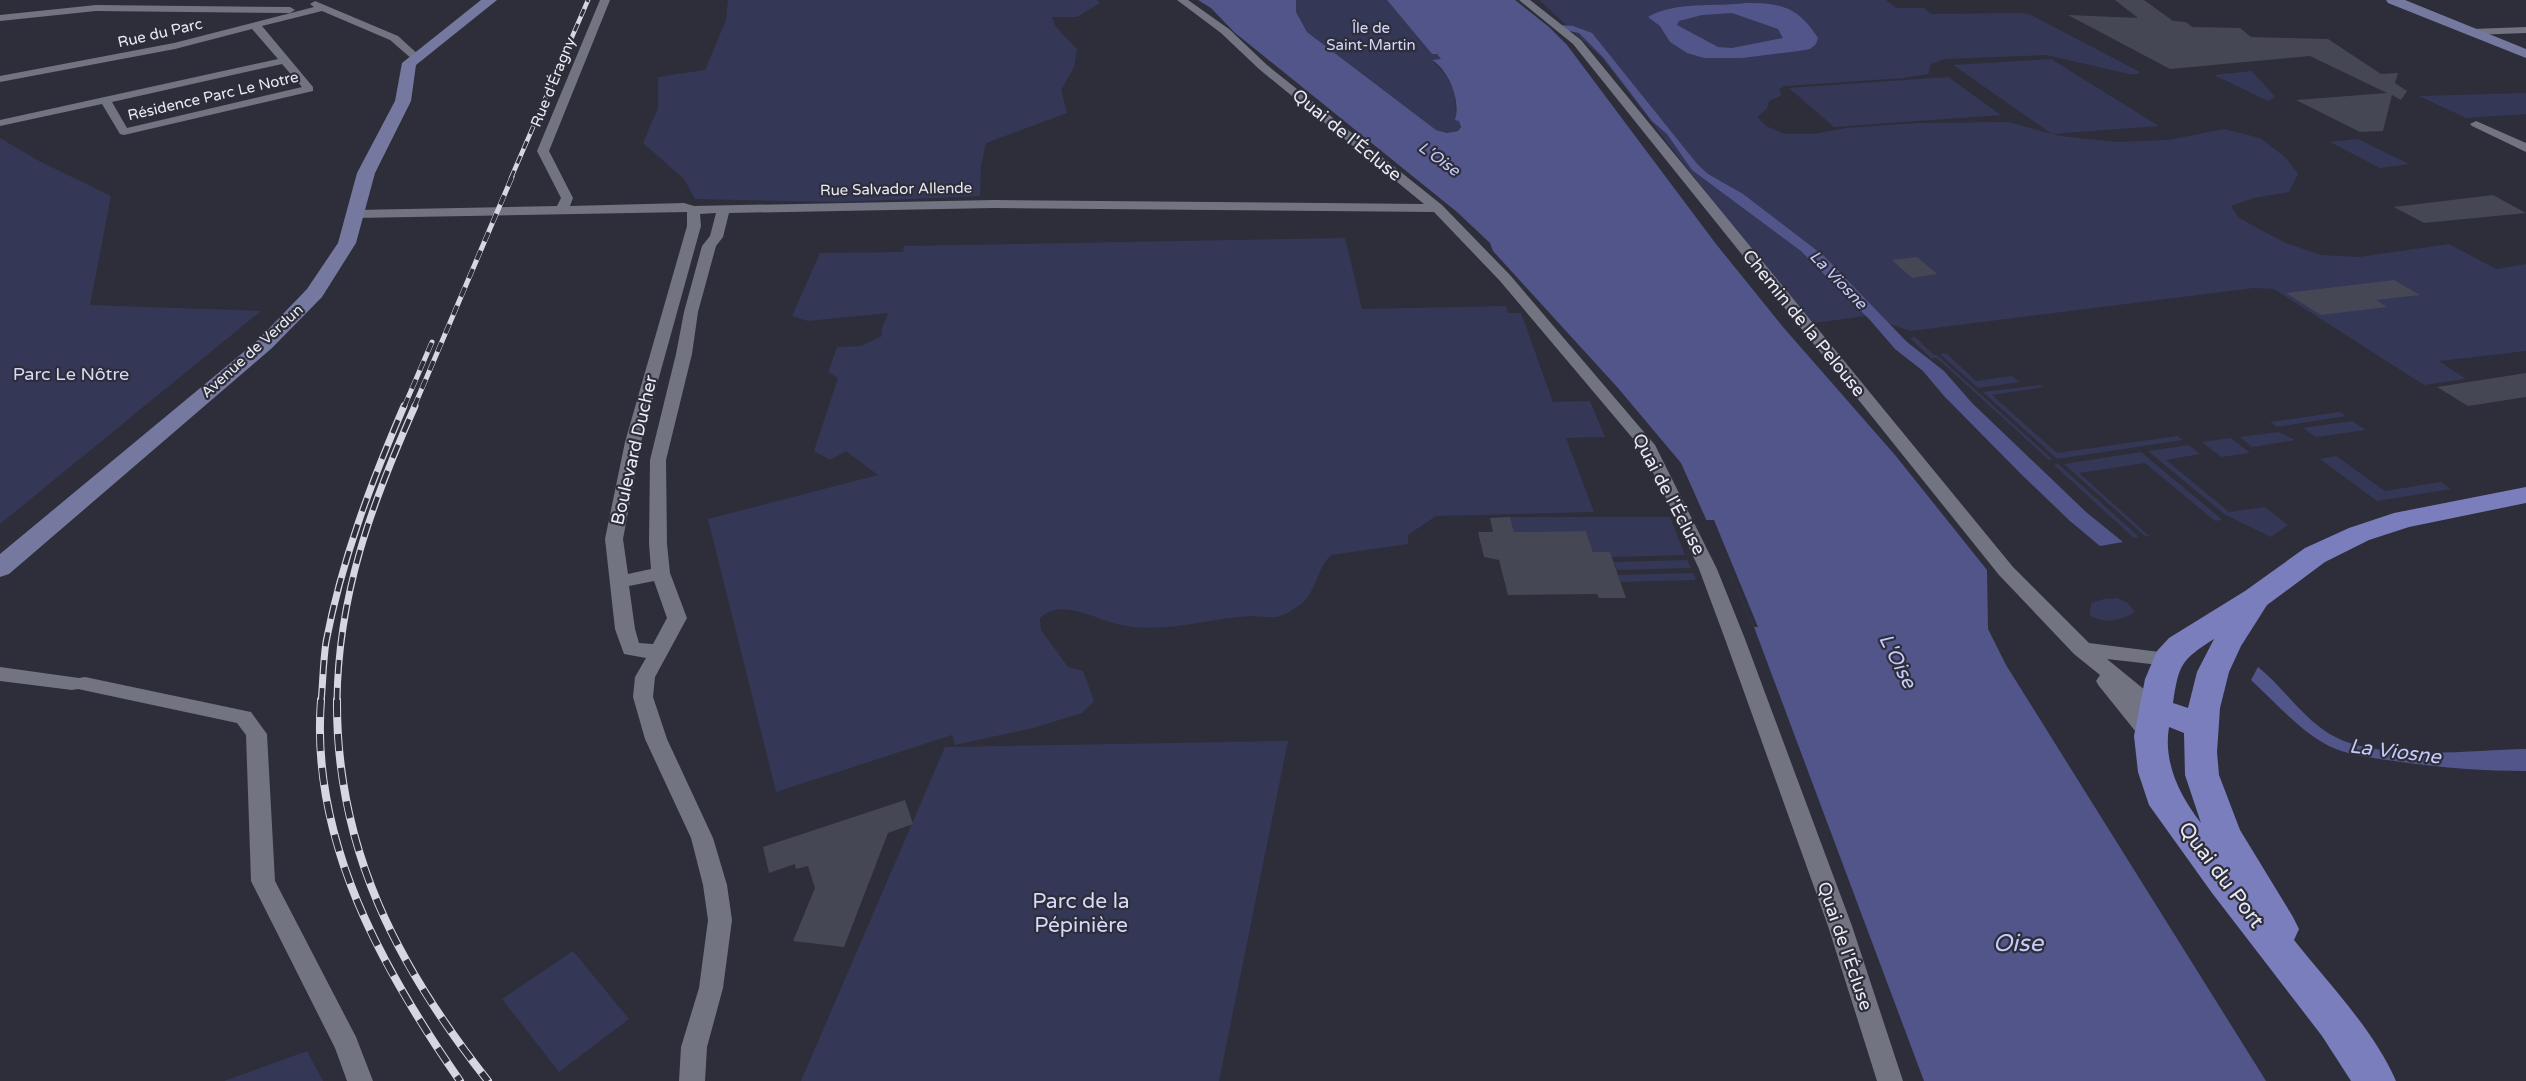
<svg xmlns="http://www.w3.org/2000/svg" width="2526" height="1081" font-family="'Varela Round',sans-serif">
  <style>
    .green { fill: #353756 }
    .water { fill: #525589; fill-rule: evenodd }
    .pier { fill: #2d2e3a }
    .building { fill: #464754 }
    .lines { fill: none; stroke-linecap: round; stroke-linejoin: round }
    .minor { fill: #727482; fill-rule: evenodd }
    .secondary { fill: #76799f; fill-rule: evenodd }
    .primary { fill: #7b7ebd; fill-rule: evenodd }
    .rail-far3-casing { stroke: #d5d6df; stroke-width: 4.5 }
    .rail-far2-casing { stroke: #d5d6df; stroke-width: 5 }
    .rail-far1-casing { stroke: #d5d6df; stroke-width: 7 }
    .rail-casing { stroke: #d5d6df; stroke-width: 8 }
    .rail-far3 { stroke: #2d2e3a; stroke-width: 3; stroke-dasharray: 8; stroke-linecap: butt }
    .rail-far2 { stroke: #2d2e3a; stroke-width: 4; stroke-dasharray: 10; stroke-linecap: butt }
    .rail-far1 { stroke: #2d2e3a; stroke-width: 4.5; stroke-dasharray: 14; stroke-linecap: butt }
    .rail { stroke: #2d2e3a; stroke-width: 6; stroke-dasharray: 17; stroke-linecap: butt }
    .labels { text-anchor: middle; dominant-baseline: central; stroke-width: 4.5; stroke-linejoin: round; paint-order: stroke }
    .far-park-label { font-size: 15px; fill: #d6d9fa; stroke: #2d2e3a }
    .far-street-label { font-size: 15px; fill: #e9eaf2; stroke: #2d2e3a }
    .far-water-label { font-size: 16px; font-style: italic; fill: #c5cafb; stroke: #2d2e3a }
    .street-label { font-size: 18px; fill: #e9eaf2; stroke: #2d2e3a }
    .park-label { font-size: 18px; fill: #d6d9fa; stroke: #2d2e3a }
    .water-label { font-size: 20px; font-style: italic; fill: #c5cafb; stroke: #2d2e3a }
    .near-street-label { font-size: 21px; fill: #e9eaf2; stroke: #2d2e3a }
    .near-park-label { font-size: 21px; fill: #d6d9fa; stroke: #2d2e3a }
    .near-water-label { font-size: 24px; font-style: italic; fill: #c5cafb; stroke: #2d2e3a }
  </style>
  <rect width="100%" height="100%" fill="#2d2e3a"/>
  <!-- green -->
  <g class="green">
    <polygon points="728,0 1098,0 1100,3 1077,17 1052,17 1055,26 1077,49 1074,67 1061,90 1067,113 986,143 981,166 980,196 840,202 695,199 684,179 643,143 658,108 658,77 705,70 726,20"/>
    <polygon points="1296,0 1387,0 1432,54 1437,54 1442,59 1432,60 1445,74 1455,92 1456,117 1460,121 1460,130 1447,133 1436,130 1307,32 1296,12"/>
    <polygon points="1539,0 1886,0 1896,8 1924,8 1931,14 2022,13 2031,15 2140,72 2138,74 2129,74 2046,55 1945,59 1931,64 1928,74 1904,78 1785,86 1779,89 1782,95 1769,101 1767,109 1757,117 1766,126 1785,134 1814,134 1846,128 1918,123 2008,122 2060,136 2117,142 2168,140 2224,129 2260,138 2285,157 2298,174 2289,192 2254,198 2231,206 2238,217 2259,229 2286,243 2321,255 2359,257 2449,244 2496,269 2526,264 2526,351 2439,361 2466,379 2424,385 2274,289 2254,288 1911,331 1866,316 1814,323 1728,221 1602,58"/>
    <polygon points="2051,59 2159,126 2052,134 1953,65"/>
    <polygon points="2252,71 2275,97 2268,101 2214,75"/>
    <polygon points="1948,77 2001,115 1834,127 1789,88"/>
    <polygon points="2526,93 2526,114 2466,118 2419,96"/>
    <polygon points="0,138 41,162 111,196 90,305 261,311 0,524"/>
    <polygon points="2358,139 2409,164 2380,168 2330,142"/>
    <path d="M1345,238l17,71 144,-3 2,7h13l32,89 37,-1 15,36 -39,1 28,74 -158,4 -28,19v9l-77,11c-15,14 -15,41 -34,52 -6,4 -14,9 -21,10 -9,1 -18,-1 -27,-1 -44,3 -89,19 -132,8 -25,-6 -56,-26 -77,-6l1,12 27,37 15,4 11,30 -12,12 -49,15 -78,17 -3,-10 -176,57 -68,-273 170,-44 -32,-24 -16,9 -16,-9 24,-73 -10,-6 9,-25 24,-1 21,-10 -1,-6 7,-17 -80,8 -16,-5 28,-63 83,-1 1,-6z"/>
    <polygon points="1915,337 1934,355 1937,355 2052,459 2049,460 1937,358 1931,358 1910,338"/>
    <polygon points="1946,353 1976,381 2012,376 2019,382 1978,388 1940,354"/>
    <polygon points="2040,385 2043,387 1992,395 2057,453 2177,436 2183,440 2057,459 1983,392"/>
    <polygon points="2340,412 2346,416 2277,427 2270,422"/>
    <polygon points="2352,421 2366,430 2316,437 2303,428"/>
    <polygon points="2279,432 2295,440 2252,447 2240,437"/>
    <polygon points="2231,438 2250,453 2221,457 2202,442"/>
    <polygon points="2189,445 2200,454 2166,460 2229,512 2265,507 2288,525 2271,537 2224,514 2148,451"/>
    <polygon points="2141,452 2219,517 2222,520 2215,521 2145,463 2079,473 2149,536 2145,536 2064,464"/>
    <polygon points="2336,456 2385,491 2441,482 2451,489 2377,501 2320,459"/>
    <polygon points="2058,464 2139,537 2134,538 2054,465"/>
    <polygon points="1510,517 1670,517 1685,555 1612,557 1610,552 1593,552 1586,531 1514,532"/>
    <polygon points="1687,560 1691,568 1617,570 1614,562"/>
    <polygon points="1693,573 1696,580 1621,582 1618,575"/>
    <path d="M2117,598l11,5 7,9c-17,9 -27,12 -45,4l1,-13 13,-4z"/>
    <polygon points="1288,741 1219,1081 801,1081 945,747"/>
    <polygon points="573,951 629,1019 559,1072 502,999"/>
    <polygon points="307,1051 323,1081 224,1081"/>
  </g>
  <!-- water -->
  <g class="water">
    <path d="M1198,0h98v12l11,20 129,98 11,3 11,-2 3,-4 -2,-6 -4,-1c6,-20 -6,-49 -23,-60l9,-1 -4,-5h-5l-45,-54h128l34,27 18,18 149,199 67,83 112,128 92,115 1,59 18,36 260,416h-342l-170,-454 -73,-164 -63,-75 -125,-137 -3,-8 -33,-31 -223,-180 -23,-24z"/>
    <path d="M1746,3c36,0 52,4 72,35l-2,6 -6,5 -11,2 -57,7h-38l-17,-5 -17,-11 -10,-16 -12,-9c27,-16 67,-10 98,-14zM1732,13l46,16 5,9 -51,10 -14,-1 -41,-22 2,-4 23,-6z"/>
    <polygon points="1560,25 1573,26 1592,33 1698,165 1708,174 1743,194 1824,256 1907,342 1944,371 1972,403 2086,512 2123,542 2100,546 2070,521 2023,476 1944,396 1923,371 1895,349 1870,320 1801,251 1692,170 1667,134 1652,121 1603,57 1579,33 1564,30"/>
    <path d="M2258,667c26,21 42,48 70,66 48,30 142,17 198,16v22c-46,0 -93,-4 -139,-11 -19,-3 -40,-5 -58,-14 -30,-16 -53,-43 -78,-66z"/>
  </g>
  <!-- pier -->
  <polygon class="pier" points="1706,520 1714,520 1758,627 1754,627"/>
  <!-- building -->
  <g class="building">
    <polygon points="2115,0 2144,0 2173,21 2186,22 2192,27 2240,28 2251,37 2328,39 2381,74 2398,73 2395,83 2407,91 2401,100 2392,95 2383,131 2360,132 2296,100 2387,93 2310,56 2170,69 2068,15 2138,18"/>
    <polygon points="2493,195 2526,213 2424,223 2394,207"/>
    <polygon points="1917,257 1937,274 1912,278 1892,260"/>
    <polygon points="2394,280 2420,295 2376,300 2387,307 2321,315 2286,293"/>
    <polygon points="2526,373 2526,397 2468,406 2437,387"/>
    <polygon points="1510,517 1514,532 1586,531 1593,552 1610,552 1626,598 1599,598 1597,594 1508,595 1499,560 1484,557 1478,532 1493,532 1490,518"/>
    <polygon points="905,800 913,824 888,833 844,947 793,941 815,888 808,866 796,869 795,864 769,873 763,847"/>
  </g>
  <g class="lines">
    <!-- minor -->
    <g class="minor">
      <path d="M600,0h10l-61,151 24,47 -3,8 114,-3 10,3 300,-6 430,4 -165,-135 -38,-36 -44,-33h11l41,29 38,36 175,140 68,70 145,170 62,124 28,70 107,287 51,155h-26l-49,-155 -103,-287 -26,-70 -30,-65 -29,-57 -140,-166 -66,-69 -440,-4 -265,5 -6,24 -7,9 -18,66 -6,42 -26,106 1,84 3,29 17,45 -32,59 -2,20 14,42 46,99 14,47 5,35 -9,68 -16,59 -2,34h-26l2,-34 18,-59 9,-68 -5,-35 -12,-47 -46,-99 -12,-42 2,-20 11,-19 -22,-4 -9,-25 -10,-90 20,-97 62,-216v-14l-332,6 -6,-4 6,-4 202,-4 4,-8 -24,-47zM716,213l-6,23 -8,10 -18,66 -8,42 -26,106 -1,84 2,25 -23,5 -5,-35 18,-97 60,-216 -1,-12zM654,581l13,37 -14,26 -14,-1 -4,-14 -6,-43z"/>
      <polygon points="1519,0 1530,0 1581,40 2013,567 2089,643 2175,654 2178,659 2175,664 2168,666 2107,659 2162,704 2165,709 2162,714 2155,717 2140,709 2162,736 2158,742 2151,744 2144,742 2099,686 2096,681 2100,675 2074,654 1999,575 1573,44"/>
      <path d="M315,1l83,35 23,21 -9,2 -22,-19 -68,-29 -60,15 51,61v4l-189,44 -4,-1 -18,-30 -102,22v-6l278,-61 -26,-30 -77,20 -175,33v-6l174,-33 140,-36 -4,-3zM282,64l20,23 -175,41 -15,-26z"/>
      <polygon points="96,5 290,7 295,10 290,13 96,11 0,21 0,15"/>
      <polygon points="2526,27 2526,33 2472,35 2467,32 2472,29"/>
      <polygon points="2476,121 2526,143 2526,152 2472,126 2470,124"/>
      <polygon points="0,667 79,678 85,677 251,712 267,734 275,881 356,1037 373,1081 347,1081 335,1048 251,881 246,735 237,723 78,689 72,690 0,681"/>
    </g>
    <!-- secondary -->
    <g class="secondary">
      <polygon points="481,0 497,0 416,65 411,101 375,173 356,243 322,297 272,348 9,574 0,577 0,554 258,340 307,289 338,243 357,173 395,101 402,63"/>
      <polygon points="2386,0 2405,0 2526,49 2526,58 2388,3"/>
    </g>
    <!-- primary -->
    <path class="primary" d="M2526,487v16l-117,24 -40,13 -44,22 -58,43 -26,41 -12,26 -9,36 -3,44 2,23 21,55 53,87 6,12 -5,11c34,43 80,90 102,141h-45l-29,-45 -110,-143 -63,-88 -11,-33 -4,-36 11,-57 12,-28 12,-13 76,-47 60,-43 44,-20 45,-15zM2214,639l-17,33 -9,36 -15,-5c6,-39 8,-43 41,-64zM2169,727l15,6 1,42 16,48c-21,-27 -38,-60 -32,-96z"/>
    <defs>
      <polyline id="rail-far3" points="511,178 588,0"/>
      <g id="rail-far2">
        <polyline points="404,407 432,342"/>
        <polyline points="414,407 512,177"/>
      </g>
      <g id="rail-far1">
        <path d="M321,702c2,-20 2,-40 5,-60 16,-83 45,-159 78,-236"/>
        <path d="M337,702c1,-108 35,-199 78,-296"/>
      </g>
      <g id="rail">
        <path d="M321,700c-11,141 62,270 139,381"/>
        <path d="M337,700c-1,150 61,267 151,381"/>
      </g>
    </defs>
    <!-- rail-far3 casing -->
    <use href="#rail-far3" class="rail-far3-casing"/>
    <!-- rail-far2 casing -->
    <use href="#rail-far2" class="rail-far2-casing"/>
    <!-- rail-far1 casing -->
    <use href="#rail-far1" class="rail-far1-casing"/>
    <!-- rail casing -->
    <use href="#rail" class="rail-casing"/>
    <!-- rail-far3 -->
    <use href="#rail-far3" class="rail-far3"/>
    <!-- rail-far2 -->
    <use href="#rail-far2" class="rail-far2"/>
    <!-- rail-far1 -->
    <use href="#rail-far1" class="rail-far1"/>
    <!-- rail -->
    <use href="#rail" class="rail"/>
  </g>
  <g class="labels">
    <!-- far-park labels -->
    <g class="far-park-label">
      <text x="1371" y="28">Île de<tspan x="1371" dy="17">Saint-Martin</tspan></text>
    </g>
    <!-- far-street labels -->
    <g class="far-street-label">
      <text transform="translate(160 33) rotate(-13)">Rue du Parc</text>
      <text transform="translate(553 82) rotate(-68)">Rue d'Éragny</text>
      <text transform="translate(213 96) rotate(-13)">Résidence Parc Le Notre</text>
      <text transform="translate(896 189) rotate(-1)">Rue Salvador Allende</text>
      <text transform="translate(252 351) rotate(-42)">Avenue de Verdun</text>
    </g>
    <!-- far-water labels -->
    <g class="far-water-label">
      <text transform="translate(1439 159) rotate(36)">L'Oise</text>
      <text transform="translate(1838 280) rotate(46)">La Viosne</text>
    </g>
    <!-- street labels -->
    <g class="street-label">
      <text transform="translate(1347 135) rotate(39)">Quai de l'Écluse</text>
      <text transform="translate(1804 323) rotate(51)">Chemin de la Pelouse</text>
      <text transform="translate(634 450) rotate(-77)">Boulevard Ducher</text>
      <text transform="translate(1669 494) rotate(62)">Quai de l'Écluse</text>
      <text transform="translate(1845 946) rotate(71)">Quai de l'Écluse</text>
    </g>
    <!-- park labels -->
    <g class="park-label">
      <text x="71" y="374">Parc Le Nôtre</text>
    </g>
    <!-- water labels -->
    <g class="water-label">
      <text transform="translate(1897 661) rotate(63)">L'Oise</text>
      <text transform="translate(2395 752) rotate(7)">La Viosne</text>
    </g>
    <!-- near-street labels -->
    <g class="near-street-label">
      <text transform="translate(2221 875) rotate(53)">Quai du Port</text>
    </g>
    <!-- near-park labels -->
    <g class="near-park-label">
      <text x="1081" y="901">Parc de la<tspan x="1081" dy="24">Pépinière</tspan></text>
    </g>
    <!-- near-water labels -->
    <g class="near-water-label">
      <text x="2018" y="943">Oise</text>
    </g>
  </g>
</svg>
